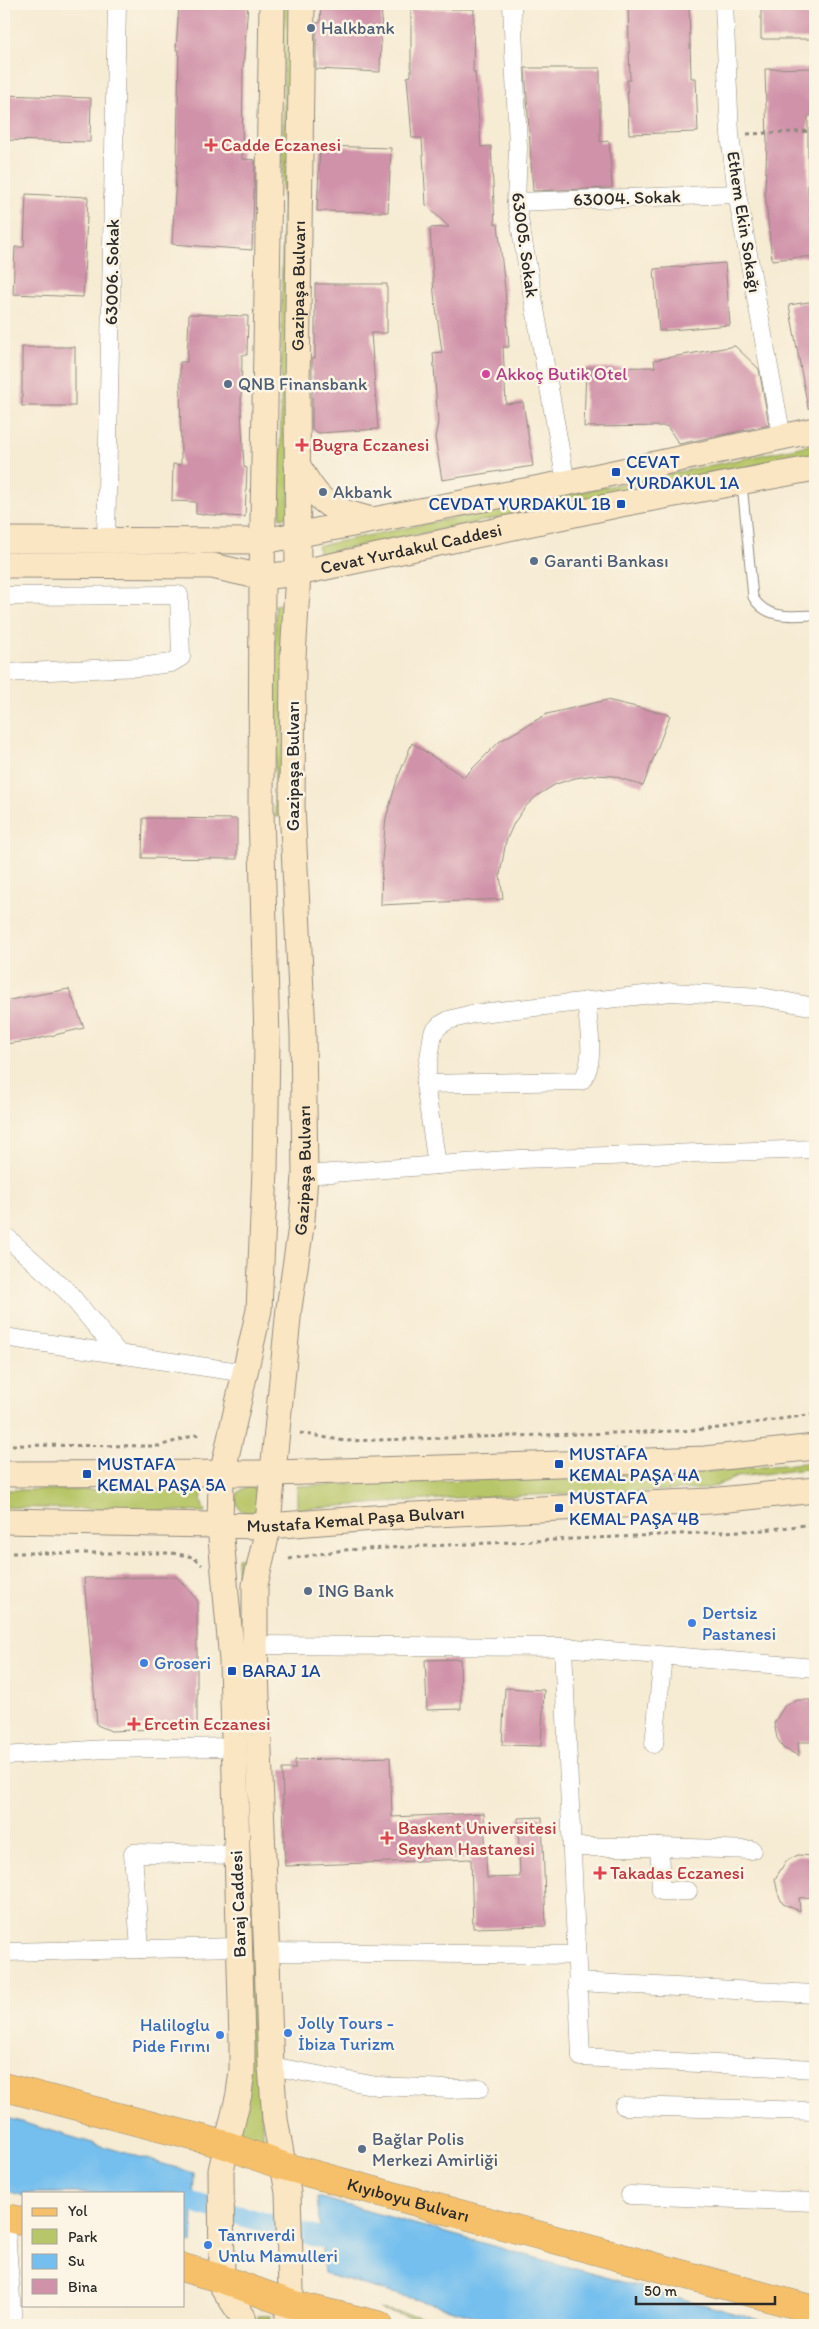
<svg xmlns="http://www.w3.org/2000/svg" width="819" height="2329" font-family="Itim,sans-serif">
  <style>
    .green { fill: #b7c668; stroke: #71784a }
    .water { fill: #75bfee; stroke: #50758c }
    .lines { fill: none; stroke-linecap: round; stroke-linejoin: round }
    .canal { stroke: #75bfee; stroke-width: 20 }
    .building { fill: #d092a9 }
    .service-casing { stroke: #908b7f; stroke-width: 11 }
    .minor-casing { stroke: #908b7f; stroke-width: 19 }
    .secondary-casing { stroke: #908b7f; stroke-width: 27 }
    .primary-casing { stroke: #908b7f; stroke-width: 29 }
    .path { stroke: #908b7f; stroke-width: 3; stroke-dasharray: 4 4; stroke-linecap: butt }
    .service { stroke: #fff; stroke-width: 9 }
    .minor { stroke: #fff; stroke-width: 18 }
    .secondary { stroke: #fbe6c4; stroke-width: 25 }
    .primary { stroke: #f6c06b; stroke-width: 28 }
    .service-dot { fill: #5c6f8a; stroke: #fcf5e5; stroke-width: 2 }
    .health-dot { fill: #e0444e; stroke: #fcf5e5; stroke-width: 2 }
    .hotel-dot { fill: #d1479c; stroke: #fcf5e5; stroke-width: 2 }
    .transit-dot { fill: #1a4fb4; stroke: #fcf5e5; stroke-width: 2 }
    .shop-dot { fill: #3f7fe0; stroke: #fcf5e5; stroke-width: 2 }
    .labels { text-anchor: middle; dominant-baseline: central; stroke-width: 5; stroke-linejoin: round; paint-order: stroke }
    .service-label { font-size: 18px; fill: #4e5e75; stroke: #fcf5e5; text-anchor: start }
    .health-label { font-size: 18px; fill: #be3a42; stroke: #fcf5e5; text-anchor: start }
    .street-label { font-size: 18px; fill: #2b2b2b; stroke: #fcf5e5 }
    .hotel-label { font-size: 18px; fill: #b23c85; stroke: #fcf5e5; text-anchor: start }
    .transit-label { font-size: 18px; fill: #164399; stroke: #fcf5e5; text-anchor: start }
    .shop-label { font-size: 18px; fill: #366cbe; stroke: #fcf5e5; text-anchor: start }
  </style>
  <rect width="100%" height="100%" fill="#fcf5e5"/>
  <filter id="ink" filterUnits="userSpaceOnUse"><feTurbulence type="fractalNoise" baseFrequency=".02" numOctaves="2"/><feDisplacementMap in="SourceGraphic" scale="10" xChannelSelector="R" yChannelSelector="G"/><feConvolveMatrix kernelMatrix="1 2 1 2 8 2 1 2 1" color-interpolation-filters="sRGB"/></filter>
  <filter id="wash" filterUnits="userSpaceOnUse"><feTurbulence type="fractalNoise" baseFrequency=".0096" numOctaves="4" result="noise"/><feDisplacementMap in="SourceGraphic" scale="20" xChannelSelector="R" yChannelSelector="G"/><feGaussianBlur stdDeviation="1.12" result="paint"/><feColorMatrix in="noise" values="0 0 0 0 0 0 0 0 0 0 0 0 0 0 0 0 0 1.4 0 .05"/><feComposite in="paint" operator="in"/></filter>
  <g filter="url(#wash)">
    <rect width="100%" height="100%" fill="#f6ebd3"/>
    <!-- green -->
    <g class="green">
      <polygon points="284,4 291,4 289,517 280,518"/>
      <polygon points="815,444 815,454 320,554 317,546"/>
      <polygon points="285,603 283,816 275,817 275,605"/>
      <polygon points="815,1462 815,1468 737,1477 707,1489 455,1498 297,1509 297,1486 719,1471"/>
      <circle cx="249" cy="1500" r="13"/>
      <polygon points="203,1489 201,1501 205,1512 4,1507 4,1490"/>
      <polygon points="237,1558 246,1558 244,1596 257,2066 264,2144 240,2140 246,1806"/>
      <polygon points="380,2309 455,2323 463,2325 437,2325"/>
      <polygon points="258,2316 271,2316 270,2325 259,2325"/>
    </g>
    <!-- water -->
    <g class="water">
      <polygon points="4,2117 194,2173 192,2244 184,2242 184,2193 24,2193 24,2196 4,2190"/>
      <polygon points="317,2197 777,2325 507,2325 324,2274"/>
    </g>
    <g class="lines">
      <!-- canal -->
      <polyline class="canal" points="184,2200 346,2245"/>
    </g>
    <g id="blocks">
      <!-- building -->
      <g class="building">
        <polygon points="179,4 248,4 243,69 242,159 255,160 252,250 172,244 177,159 179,50 176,50"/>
        <polygon points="321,4 382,4 380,72 316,69 316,23 320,23"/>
        <polygon points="673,4 689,4 691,78 696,78 698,132 629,134 627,80 630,80 628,5"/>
        <rect x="761" y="4" width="54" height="35"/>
        <polygon points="411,9 474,9 473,72 475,72 481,147 491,146 495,224 498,224 505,290 509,347 503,347 506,404 523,402 533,466 442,480 435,438 438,422 433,353 442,352 434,294 430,228 449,227 426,205 422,138 412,138 407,77 411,76"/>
        <polygon points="525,68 600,68 600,142 609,141 612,188 533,191"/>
        <polygon points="815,68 815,116 808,116 808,190 815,256 772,260 765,192 767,143 765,69"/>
        <polygon points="4,95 91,98 90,142 4,140"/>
        <polygon points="320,146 391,148 388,212 317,211"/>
        <polygon points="26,194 88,197 83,297 13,294 15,247 24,247"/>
        <polygon points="725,263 730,325 659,331 654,269"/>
        <polygon points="315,284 387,284 387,333 371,333 378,429 319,433 312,430 312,358 315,358"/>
        <polygon points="815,301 815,407 808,408 789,305"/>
        <polygon points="189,314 248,316 247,355 242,355 241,409 244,467 247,468 245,517 196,514 196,502 172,501 173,464 181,465 180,362 187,362"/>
        <polygon points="735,346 759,369 769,425 679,444 667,426 584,427 586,368 655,367 654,360"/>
        <rect x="22" y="347" width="53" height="59"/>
        <polygon points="607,700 670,715 643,786 614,776 594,775 575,778 556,784 538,795 525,807 514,823 506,841 500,875 503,899 381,905 382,859 386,818 397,780 412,743 464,777 500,741 547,714"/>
        <polygon points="143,818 237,819 237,859 142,858"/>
        <polygon points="69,989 84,1028 29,1041 4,1044 4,1001"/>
        <polygon points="177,1577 197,1600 197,1727 111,1731 97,1725 84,1578"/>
        <polygon points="460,1659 461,1709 427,1710 425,1660"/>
        <polygon points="505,1688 544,1690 541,1746 502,1745"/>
        <polygon points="798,1700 815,1700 815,1742 798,1742 799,1756 783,1748 777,1738 774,1723 785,1705"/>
        <polygon points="390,1757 392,1817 484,1813 487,1878 520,1877 518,1818 542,1817 546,1926 473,1928 471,1859 285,1866 282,1769 295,1769 295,1760"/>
        <polygon points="798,1855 815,1856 815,1897 799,1898 800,1911 783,1904 778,1894 775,1879 786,1861"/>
      </g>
    </g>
  </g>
  <g filter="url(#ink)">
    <use href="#blocks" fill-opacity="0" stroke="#908b7f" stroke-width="1"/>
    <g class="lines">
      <defs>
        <path id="service" d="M742,484l11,113c13,23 40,19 62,18"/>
        <g id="minor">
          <polyline points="512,4 518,148 516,202 566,483"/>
          <polyline points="724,4 730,134 737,194 782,438"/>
          <polyline points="516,202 737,194"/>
          <polyline points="106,540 117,4"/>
          <polyline points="4,596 179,595 181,657 171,663 139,667 4,673"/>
          <path d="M425,1084l156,-3c16,-17 7,-57 5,-80"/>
          <polyline points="437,1165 425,1084 433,1033 440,1025 449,1020 472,1014 671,992 762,997 815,1007"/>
          <polyline points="305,1175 520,1159 815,1149"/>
          <polyline points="4,1235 68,1292 119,1354"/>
          <polyline points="4,1337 246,1373"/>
          <polyline points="255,1645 563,1647 815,1668"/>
          <polyline points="563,1647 581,2057 815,2069"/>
          <polyline points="654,1744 663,1656"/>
          <polyline points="4,1756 105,1749 234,1747"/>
          <polyline points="572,1847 659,1847 752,1850"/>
          <polyline points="659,1847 661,1891 688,1891"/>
          <polyline points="140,1949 133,1853 236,1855"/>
          <polyline points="4,1952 239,1947"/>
          <polyline points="266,1952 576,1955"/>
          <polyline points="577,1982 815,1994"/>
          <polyline points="271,2066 377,2086 450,2089 480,2088"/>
          <polyline points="624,2106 815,2111"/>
          <polyline points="630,2195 815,2202"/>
          <polyline points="5,2217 13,2325"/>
        </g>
        <g id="secondary">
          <path d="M297,464c23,39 27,43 71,55"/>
          <polyline points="4,540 264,541 566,483 815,430"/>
          <path id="s1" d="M4,565l208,1 50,11 36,-4 323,-69 194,-36"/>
          <polyline points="4,1474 273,1473 441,1468 705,1459 815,1447"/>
          <path id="s2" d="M4,1521l264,5 146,-11 296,-14 105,-11"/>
          <polyline points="245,2325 243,2317 222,2286 221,2170 239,2094 242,2070 242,2043 232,1661 220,1527 221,1479 259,1310 265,1170 267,1041 261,810 262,577 272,4"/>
          <path id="s3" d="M287,2325l4,-35 -3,-97 -13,-74 -4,-53 -16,-421v-60l12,-52 22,-225 13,-88 3,-45 -2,-142 -11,-227 1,-149 5,-84 -1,-187 5,-382"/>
        </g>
        <g id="primary">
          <path id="s4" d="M4,2087l222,58 57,21 532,144"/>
          <polyline points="4,2217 24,2222"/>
          <polyline points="184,2268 222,2279 291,2304 379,2325"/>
        </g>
      </defs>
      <!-- service casing -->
      <use href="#service" class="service-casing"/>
      <!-- minor casing -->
      <use href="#minor" class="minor-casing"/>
      <!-- secondary casing -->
      <use href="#secondary" class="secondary-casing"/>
      <!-- primary casing -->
      <use href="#primary" class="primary-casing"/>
      <!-- path -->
      <g class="path">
        <polyline points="747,134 815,131"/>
        <polyline points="300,1433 345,1441 679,1431 719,1428 815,1414"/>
        <polyline points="4,1445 159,1446 199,1434"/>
        <polyline points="4,1553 172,1553 193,1557 202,1565"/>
        <polyline points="289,1559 344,1550 763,1530 815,1524"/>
      </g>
      <!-- service -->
      <use href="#service" class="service"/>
      <!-- minor -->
      <use href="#minor" class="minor"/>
      <!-- secondary -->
      <use href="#secondary" class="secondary"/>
      <!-- primary -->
      <use href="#primary" class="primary"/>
    </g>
  </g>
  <!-- markers -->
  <g class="service-dot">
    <circle cx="311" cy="28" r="5"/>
    <circle cx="228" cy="384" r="5"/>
    <circle cx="323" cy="492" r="5"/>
    <circle cx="534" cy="561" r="5"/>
    <circle cx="308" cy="1591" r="5"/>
    <circle cx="362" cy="2149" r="5"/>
  </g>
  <g class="health-dot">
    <path d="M208.5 137.5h5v5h5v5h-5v5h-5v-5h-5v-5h5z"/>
    <path d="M299.5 437.5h5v5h5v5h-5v5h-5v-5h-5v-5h5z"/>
    <path d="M131.5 1716.5h5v5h5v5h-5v5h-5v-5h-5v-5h5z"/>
    <path d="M384.5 1830.5h5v5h5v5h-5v5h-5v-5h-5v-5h5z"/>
    <path d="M597.5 1865.5h5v5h5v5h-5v5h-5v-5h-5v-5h5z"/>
  </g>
  <circle class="hotel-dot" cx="486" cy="374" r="5"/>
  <g class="transit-dot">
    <rect x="611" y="467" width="10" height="10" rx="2.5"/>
    <rect x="616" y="499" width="10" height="10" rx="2.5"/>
    <rect x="554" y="1459" width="10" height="10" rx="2.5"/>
    <rect x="82" y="1469" width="10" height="10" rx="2.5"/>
    <rect x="554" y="1503" width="10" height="10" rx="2.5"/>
    <rect x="227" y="1666" width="10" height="10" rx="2.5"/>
  </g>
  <g class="shop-dot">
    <circle cx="692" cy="1623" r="5"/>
    <circle cx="144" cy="1663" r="5"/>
    <circle cx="288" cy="2033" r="5"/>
    <circle cx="220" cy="2035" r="5"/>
    <circle cx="208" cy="2245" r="5"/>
  </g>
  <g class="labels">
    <!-- service labels -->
    <g class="service-label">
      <text x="321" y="28">Halkbank</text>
      <text x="238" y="384">QNB Finansbank</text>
      <text x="333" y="492">Akbank</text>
      <text x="544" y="561">Garanti Bankası</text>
      <text x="318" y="1591">ING Bank</text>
      <text x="372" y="2139">Bağlar Polis<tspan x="372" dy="21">Merkezi Amirliği</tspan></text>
    </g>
    <!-- health labels -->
    <g class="health-label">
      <text x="221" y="145">Cadde Eczanesi</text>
      <text x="312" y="445">Bugra Eczanesi</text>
      <text x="144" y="1724">Ercetin Eczanesi</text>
      <text x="398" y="1828">Baskent Universitesi<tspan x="398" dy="21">Seyhan Hastanesi</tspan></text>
      <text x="610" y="1873">Takadas Eczanesi</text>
    </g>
    <!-- street labels -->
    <g class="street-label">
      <text transform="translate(627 198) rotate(-2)">63004. Sokak</text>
      <text transform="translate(744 222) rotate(81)">Ethem Ekin Sokağı</text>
      <text transform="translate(525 245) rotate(82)">63005. Sokak</text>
      <text transform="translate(112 272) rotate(-89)">63006. Sokak</text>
      <text stroke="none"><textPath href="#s3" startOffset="2045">Gazipaşa Bulvarı</textPath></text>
      <text stroke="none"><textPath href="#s1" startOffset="411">Cevat Yurdakul Caddesi</textPath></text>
      <text transform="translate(293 766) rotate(-90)">Gazipaşa Bulvarı</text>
      <text stroke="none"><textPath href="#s3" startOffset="1160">Gazipaşa Bulvarı</textPath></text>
      <text stroke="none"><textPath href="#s2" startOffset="352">Mustafa Kemal Paşa Bulvarı</textPath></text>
      <text transform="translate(238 1904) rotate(-92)">Baraj Caddesi</text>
      <text stroke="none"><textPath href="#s4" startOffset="420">Kıyıboyu Bulvarı</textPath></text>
    </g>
    <!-- hotel labels -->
    <g class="hotel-label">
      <text x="496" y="374">Akkoç Butik Otel</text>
    </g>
    <!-- transit labels -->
    <g class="transit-label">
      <text x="626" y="462">CEVAT<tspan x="626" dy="21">YURDAKUL 1A</tspan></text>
      <text x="611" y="504" text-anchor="end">CEVDAT YURDAKUL 1B</text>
      <text x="569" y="1454">MUSTAFA<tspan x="569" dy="21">KEMAL PAŞA 4A</tspan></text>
      <text x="97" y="1464">MUSTAFA<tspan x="97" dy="21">KEMAL PAŞA 5A</tspan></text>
      <text x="569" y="1498">MUSTAFA<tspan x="569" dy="21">KEMAL PAŞA 4B</tspan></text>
      <text x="242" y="1671">BARAJ 1A</text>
    </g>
    <!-- shop labels -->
    <g class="shop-label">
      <text x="702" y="1613">Dertsiz<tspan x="702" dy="21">Pastanesi</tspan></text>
      <text x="154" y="1663">Groseri</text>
      <text x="298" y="2023">Jolly Tours -<tspan x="298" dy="21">İbiza Turizm</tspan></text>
      <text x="210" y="2025" text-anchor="end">Haliloglu<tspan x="210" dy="21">Pide Fırını</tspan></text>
      <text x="218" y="2235">Tanrıverdi<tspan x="218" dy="21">Unlu Mamulleri</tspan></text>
    </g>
  </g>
  <!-- margin -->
  <rect width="819" height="2329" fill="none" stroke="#fcf5e5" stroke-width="20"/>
  <!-- legend -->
  <rect x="22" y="2192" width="162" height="115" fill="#fcf5e5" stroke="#a8a49b"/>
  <rect x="32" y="2208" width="25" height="8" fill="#f6c06b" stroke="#a8a49b"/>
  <text x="68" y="2216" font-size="15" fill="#2b2b2b">Yol</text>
  <rect x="32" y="2229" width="25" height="15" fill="#b7c668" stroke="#a8a49b"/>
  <text x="68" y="2242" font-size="15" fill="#2b2b2b">Park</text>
  <rect x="32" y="2254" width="25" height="15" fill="#75bfee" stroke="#a8a49b"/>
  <text x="68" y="2266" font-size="15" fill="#2b2b2b">Su</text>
  <rect x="32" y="2279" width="25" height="15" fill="#d092a9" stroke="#a8a49b"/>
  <text x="68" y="2292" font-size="15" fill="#2b2b2b">Bina</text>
  <!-- scale -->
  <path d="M636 2296v8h139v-8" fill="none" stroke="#2b2b2b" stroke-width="2.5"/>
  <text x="644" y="2296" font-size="15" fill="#2b2b2b" stroke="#fcf5e5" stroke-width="4" paint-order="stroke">50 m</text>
</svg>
